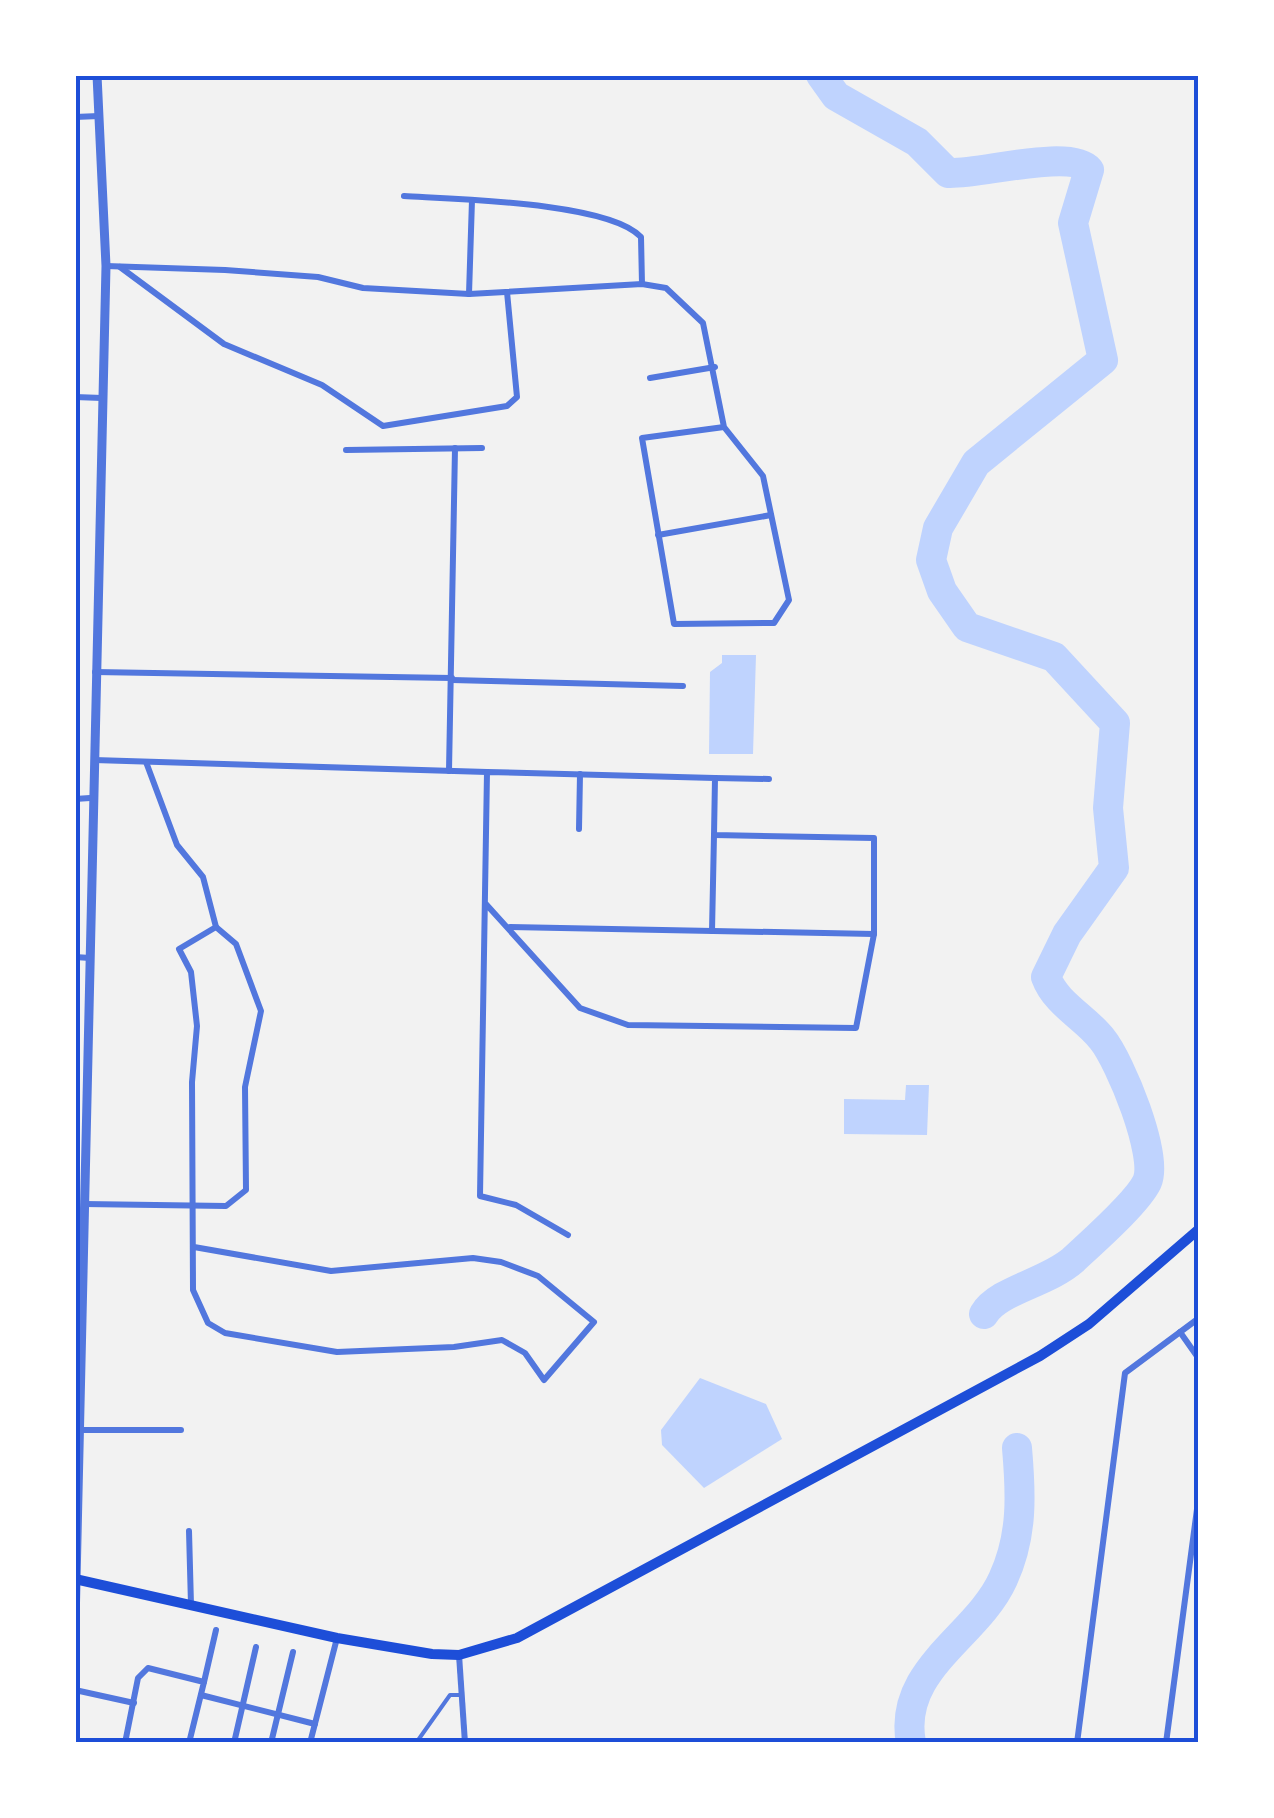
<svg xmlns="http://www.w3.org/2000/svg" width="1274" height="1818" font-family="'Source Sans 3',sans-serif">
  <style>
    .water { fill: #bfd3fe }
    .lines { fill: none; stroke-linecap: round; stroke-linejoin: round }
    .river { stroke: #bfd3fe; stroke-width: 30 }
    .service { stroke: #5277de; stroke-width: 4 }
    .minor { stroke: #5277de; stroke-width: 6 }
    .tertiary { stroke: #5277de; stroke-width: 9 }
    .secondary { stroke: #1d4ed8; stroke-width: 10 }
    .neatline { fill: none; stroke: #1d4ed8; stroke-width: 4 }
  </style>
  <rect width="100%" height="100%" fill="#f2f2f2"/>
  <!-- water -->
  <g class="water">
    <polygon points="722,655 756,655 753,754 709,754 710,672 722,663"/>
    <polygon points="906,1085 929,1085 927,1135 844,1134 844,1099 905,1100"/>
    <polygon points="700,1378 766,1404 782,1439 704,1488 662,1445 661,1430"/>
  </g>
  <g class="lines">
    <!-- river -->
    <g class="river">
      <path d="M821,75l15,21 81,46 31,31c30,2 122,-25 141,-3l-16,53 30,137 -127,103 -38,65 -7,32 11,31 25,36 87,30 61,66 -7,85 6,60 -47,66 -21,43c10,27 39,40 56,62 18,22 57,117 45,143 -10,21 -56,61 -74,78 -26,23 -75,30 -89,54"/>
      <path d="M911,1743c-14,-74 66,-106 92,-164 20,-43 18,-85 14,-131"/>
    </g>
    <!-- service -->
    <polyline class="service" points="416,1743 450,1695 459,1695"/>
    <!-- minor -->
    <g class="minor">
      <polyline points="75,117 99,116"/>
      <path d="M404,196c49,3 205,6 237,41l1,47"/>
      <polyline points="106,266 225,270 318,277 363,288 469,294 642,284 666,288 703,323 724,427 763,476 789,600 774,623 674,624 642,438 724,427"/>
      <polyline points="120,267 224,344 322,385 383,426 507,406 517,397 507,292"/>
      <polyline points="469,294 472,200"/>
      <polyline points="650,378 715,367"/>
      <polyline points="75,397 102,398"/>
      <polyline points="346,450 482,448"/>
      <polyline points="658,535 771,515"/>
      <polyline points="95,672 452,678"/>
      <polyline points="452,680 683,686"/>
      <polyline points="94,760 487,772"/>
      <polyline points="146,762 177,845 203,877 216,927 179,949 191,972 197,1026 192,1082 193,1290 208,1323 225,1333 337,1352 454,1347 502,1340 525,1353 544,1380 594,1322 538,1276 501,1262 473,1258 331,1271 194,1247"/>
      <polyline points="449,771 455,448"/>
      <polyline points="715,778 769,779"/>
      <polyline points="75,799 90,798"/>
      <polyline points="579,829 580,774"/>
      <polyline points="485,903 580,1008 628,1025 856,1028 874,934 874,838 714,835 715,778 487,772 480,1196 516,1205 568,1235"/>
      <polyline points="510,927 874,934"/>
      <polyline points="712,931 714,835"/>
      <polyline points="75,957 90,958"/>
      <polyline points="84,1204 226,1206 246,1190 245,1087 261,1011 236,944 216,927"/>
      <polyline points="1180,1332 1199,1359"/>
      <polyline points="77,1430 181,1430"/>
      <polyline points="189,1531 191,1605"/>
      <polyline points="459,1655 465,1743"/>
      <polyline points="204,1682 216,1630"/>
      <polyline points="75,1690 134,1703"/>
      <polyline points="201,1695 315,1724"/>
      <polyline points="125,1743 138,1678 148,1668 204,1682 189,1743"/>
      <polyline points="234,1743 256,1647"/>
      <polyline points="271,1743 293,1652"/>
      <polyline points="310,1743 337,1638"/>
      <polyline points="1077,1743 1125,1373 1199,1318"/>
      <polyline points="1166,1743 1199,1494"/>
    </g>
    <!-- tertiary -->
    <polyline class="tertiary" points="75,1625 106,266 97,75"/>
    <!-- secondary -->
    <polyline class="secondary" points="75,1579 337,1638 432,1654 459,1655 517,1638 1040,1356 1089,1324 1199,1229"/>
  </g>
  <!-- border -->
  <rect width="1274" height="1818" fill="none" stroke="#ffffff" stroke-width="155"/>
  <rect x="78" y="78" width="1118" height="1662" class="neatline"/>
</svg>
